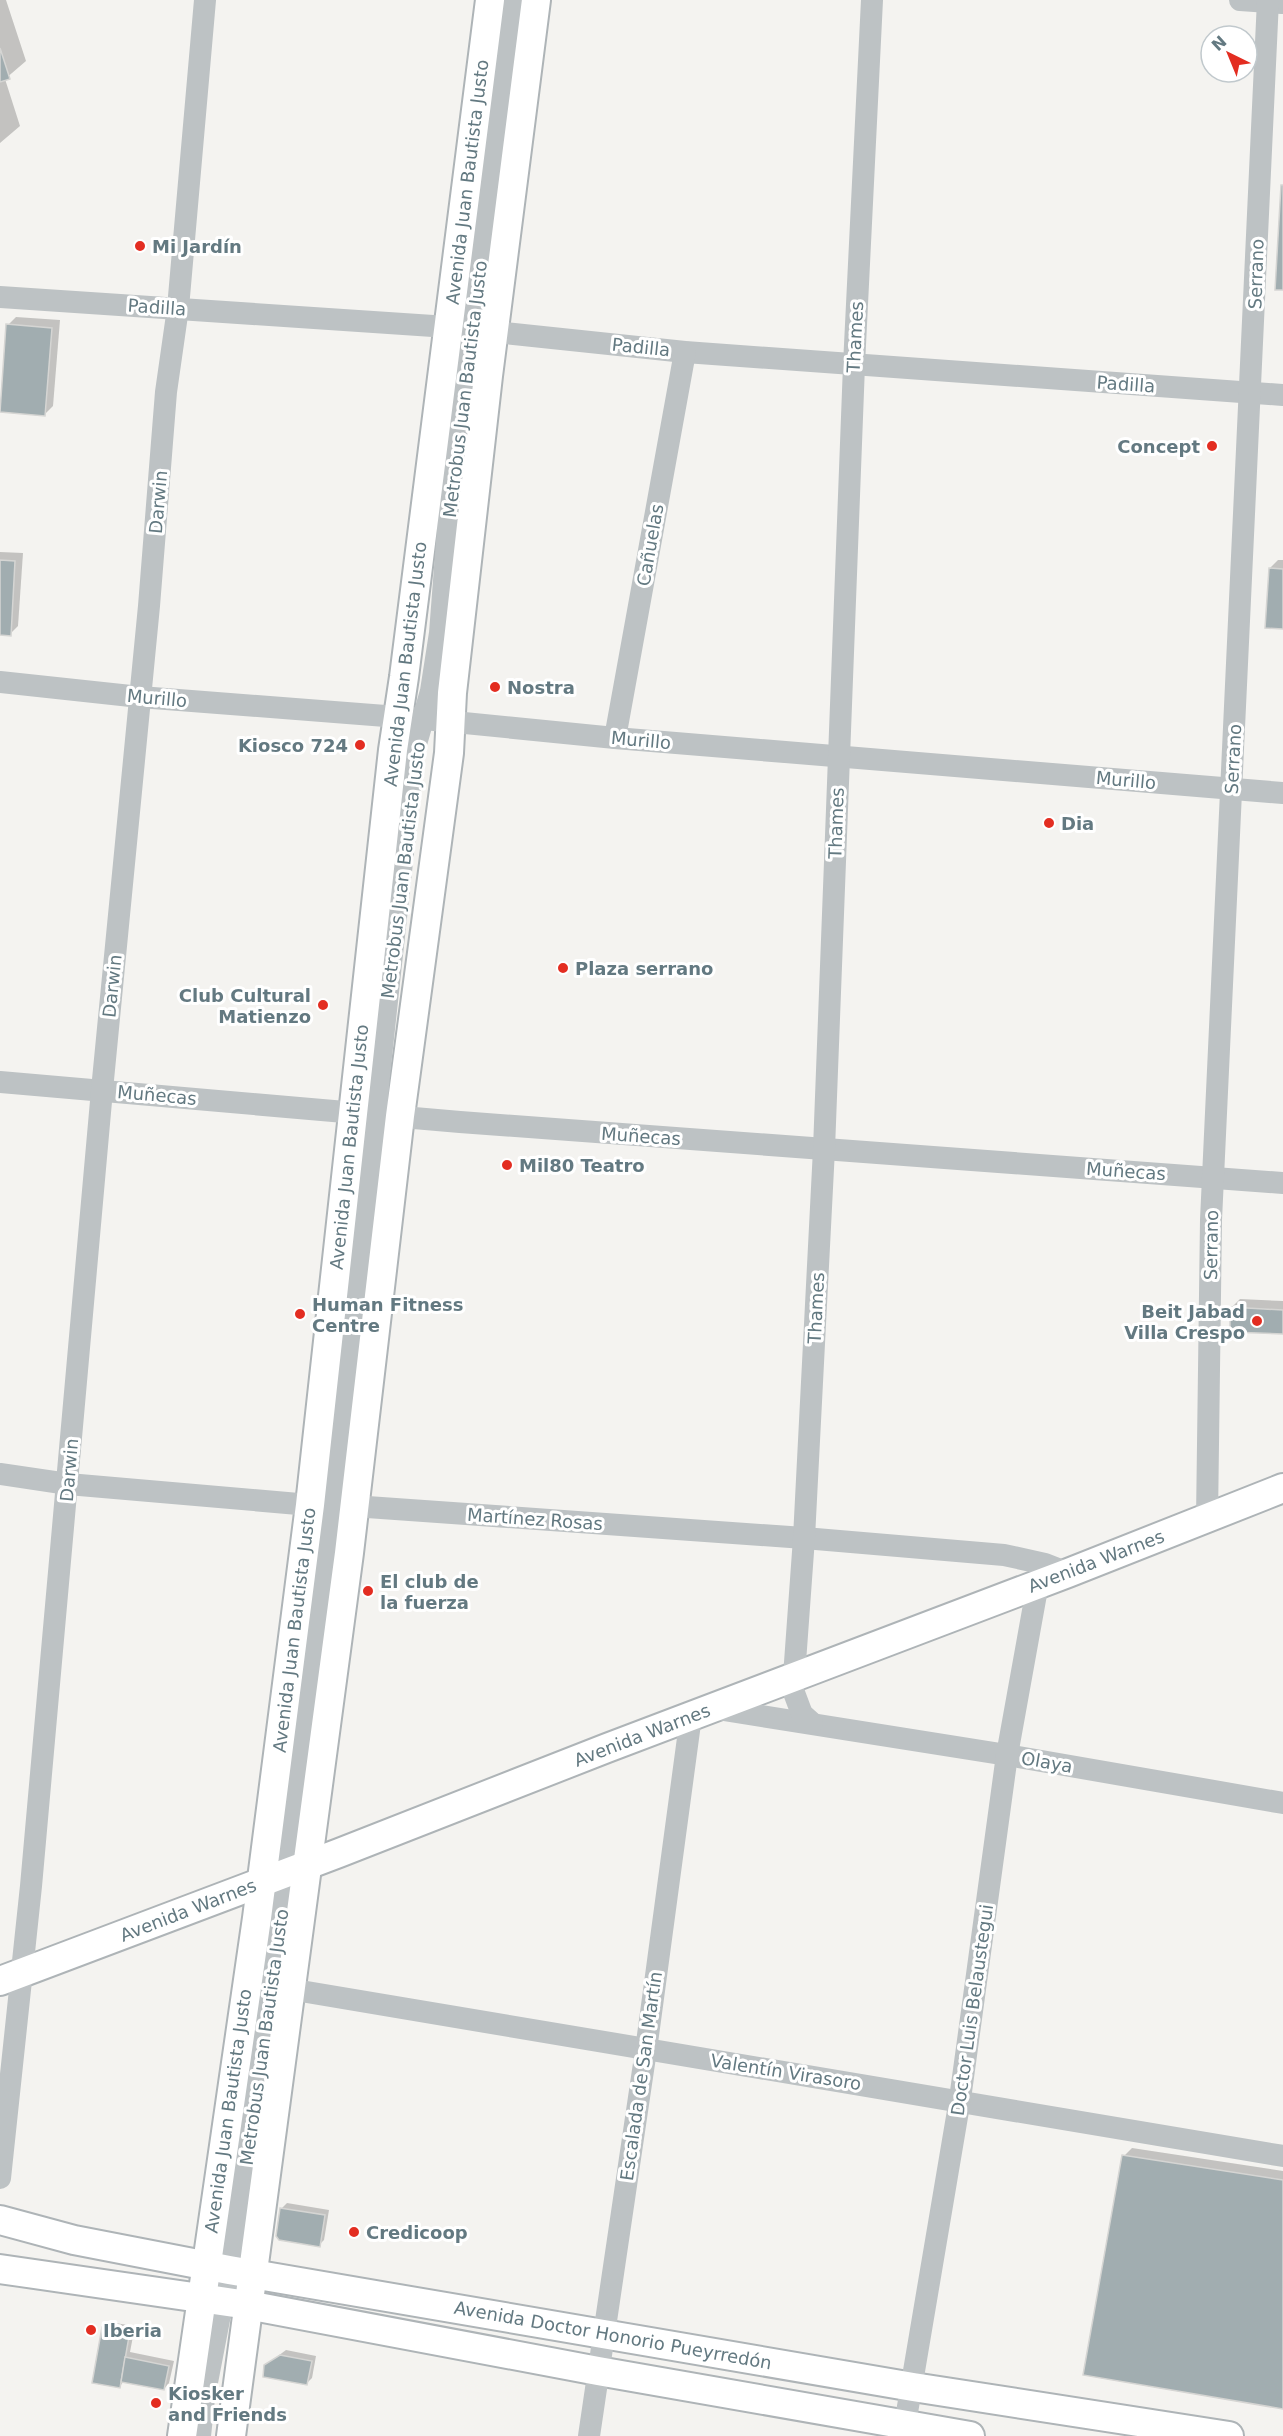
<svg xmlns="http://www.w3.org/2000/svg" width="1283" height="2436" font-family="'DejaVu Sans',sans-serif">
  <rect width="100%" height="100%" fill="#f4f3f0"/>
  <!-- shadow -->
  <g fill="#0003">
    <polygon points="0,0 6,0 26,61 5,79 20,126 0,143"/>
    <polygon points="16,317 60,320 53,406 45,414 8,325"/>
    <polygon points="0,552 23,553 18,626 10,634 0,634"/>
    <polygon points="1278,560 1283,560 1283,628 1270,568"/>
    <polygon points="1240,1299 1283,1301 1283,1333 1232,1307"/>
    <polygon points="1132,2148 1283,2171 1283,2407 1124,2156"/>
    <polygon points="287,2203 329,2210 324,2240 319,2245 282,2208"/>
    <polygon points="108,2322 135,2326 130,2352 174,2361 169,2383 164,2389 124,2381 120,2386 103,2328"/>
    <polygon points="286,2350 316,2356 312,2378 306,2384 266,2365"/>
  </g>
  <!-- building -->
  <g fill="#a1adb0" stroke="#d5d5d3" stroke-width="1.5">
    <polygon points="0,48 10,79 0,82"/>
    <polygon points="1281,185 1283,185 1283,290 1275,290"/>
    <polygon points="6,324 52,328 45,416 0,412"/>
    <polygon points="0,560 15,561 11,636 0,635"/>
    <polygon points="1269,568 1283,569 1283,629 1265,628"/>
    <polygon points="1230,1307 1283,1310 1283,1334 1230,1332"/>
    <polygon points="1122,2155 1283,2180 1283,2409 1083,2375"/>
    <polygon points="280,2208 325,2215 320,2247 279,2240 276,2236"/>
    <polygon points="102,2327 130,2331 120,2388 92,2383"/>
    <polygon points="280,2355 312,2361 307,2385 263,2377 264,2365"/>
    <polygon points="125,2357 169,2366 164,2390 121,2382"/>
  </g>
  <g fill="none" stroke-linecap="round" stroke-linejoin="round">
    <defs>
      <g id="major">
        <polyline points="0,1981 339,1853 607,1748 1068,1573 1283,1488"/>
        <polyline points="0,2220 74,2240 229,2270 913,2387 1229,2436"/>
        <polyline points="0,2269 248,2305 598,2371 970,2436"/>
        <polyline points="182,2436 257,1918 310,1505 393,750 404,677 490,0"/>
        <polyline points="231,2436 349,1553 400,1116 449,753 452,693 488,376 536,0"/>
      </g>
    </defs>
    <!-- major casing -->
    <use href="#major" stroke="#aeb4b7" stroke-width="32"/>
    <!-- minor -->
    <g stroke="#bdc2c4" stroke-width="22">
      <polyline points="1240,0 1282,3"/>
      <polyline points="0,297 448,327 685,352 1283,395"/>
      <polyline points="0,682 140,697 424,719 615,738 1283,793"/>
      <polyline points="615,738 685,352"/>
      <polyline points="0,1082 460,1122 1283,1183"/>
      <polyline points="0,1474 68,1484 310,1505 353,1506 804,1538 1004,1555 1045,1564 1068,1573"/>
      <polyline points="1207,1519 1211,1220 1268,0"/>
      <polyline points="711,1708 1007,1755 1283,1803"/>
      <polyline points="812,1723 802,1714 793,1690 804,1538 824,1149 854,365 872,0"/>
      <path d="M289,1989c331,57 663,109 994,167"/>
      <polyline points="0,2178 31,1886 102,1090 149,606 166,392 178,308 205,0"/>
      <polyline points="200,2436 204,2398 238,2221 256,2079 287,1873 376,1115 379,1075 414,751 431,691 440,633 451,489 513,0"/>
      <polyline points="589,2436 646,2050 691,1716"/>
      <polyline points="903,2436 960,2099 1007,1755 1038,1583"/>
    </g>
    <!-- major -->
    <use href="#major" stroke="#fff" stroke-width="28"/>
  </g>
  <!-- markers -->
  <g fill="#e32d21" stroke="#fff" stroke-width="2">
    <circle cx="140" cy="246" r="6"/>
    <circle cx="1212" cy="446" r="6"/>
    <circle cx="495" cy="687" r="6"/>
    <circle cx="360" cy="745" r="6"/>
    <circle cx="1049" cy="823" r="6"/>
    <circle cx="563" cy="968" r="6"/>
    <circle cx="323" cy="1005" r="6"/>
    <circle cx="507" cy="1165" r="6"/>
    <circle cx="300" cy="1314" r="6"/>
    <circle cx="1257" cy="1321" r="6"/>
    <circle cx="368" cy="1591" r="6"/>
    <circle cx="354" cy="2232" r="6"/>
    <circle cx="91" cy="2330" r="6"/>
    <circle cx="156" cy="2403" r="6"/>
  </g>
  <g text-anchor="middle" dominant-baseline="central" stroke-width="6" stroke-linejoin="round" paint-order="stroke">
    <!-- street labels -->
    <g font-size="18" fill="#637981" stroke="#fff">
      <text transform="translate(467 182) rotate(-83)">Avenida Juan Bautista Justo</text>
      <text transform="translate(1256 274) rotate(-88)">Serrano</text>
      <text transform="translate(157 307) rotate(4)">Padilla</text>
      <text transform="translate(855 337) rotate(-87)">Thames</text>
      <text transform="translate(641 347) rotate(6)">Padilla</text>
      <text transform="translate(1126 384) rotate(4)">Padilla</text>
      <text transform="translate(465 389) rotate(-83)">Metrobus Juan Bautista Justo</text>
      <text transform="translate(158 502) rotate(-85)">Darwin</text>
      <text transform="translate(650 545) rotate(-80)">Cañuelas</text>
      <text transform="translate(405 664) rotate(-83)">Avenida Juan Bautista Justo</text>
      <text transform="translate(157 698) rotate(5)">Murillo</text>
      <text transform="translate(641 740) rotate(5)">Murillo</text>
      <text transform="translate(1233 759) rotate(-87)">Serrano</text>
      <text transform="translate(1126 780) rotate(5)">Murillo</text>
      <text transform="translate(836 823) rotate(-88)">Thames</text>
      <text transform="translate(403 870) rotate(-83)">Metrobus Juan Bautista Justo</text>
      <text transform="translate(112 986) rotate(-84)">Darwin</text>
      <text transform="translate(157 1095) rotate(5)">Muñecas</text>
      <text transform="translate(641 1136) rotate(4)">Muñecas</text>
      <text transform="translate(349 1147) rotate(-84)">Avenida Juan Bautista Justo</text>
      <text transform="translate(1126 1171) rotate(4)">Muñecas</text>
      <text transform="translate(1211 1245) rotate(-89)">Serrano</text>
      <text transform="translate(816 1308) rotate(-87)">Thames</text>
      <text transform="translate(69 1470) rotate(-85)">Darwin</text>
      <text transform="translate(535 1519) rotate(4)">Martínez Rosas</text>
      <text transform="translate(1096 1561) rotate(-21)">Avenida Warnes</text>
      <text transform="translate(294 1630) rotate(-83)">Avenida Juan Bautista Justo</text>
      <text transform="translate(642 1735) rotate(-21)">Avenida Warnes</text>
      <text transform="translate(1047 1762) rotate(10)">Olaya</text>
      <text transform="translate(188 1910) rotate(-21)">Avenida Warnes</text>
      <text transform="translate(972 2010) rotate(-82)">Doctor Luis Belaustegui</text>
      <text transform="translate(264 2037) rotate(-82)">Metrobus Juan Bautista Justo</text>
      <text transform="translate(786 2072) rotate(9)">Valentín Virasoro</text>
      <text transform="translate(641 2076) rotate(-82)">Escalada de San Martín</text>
      <text transform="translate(228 2111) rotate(-82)">Avenida Juan Bautista Justo</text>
      <text transform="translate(613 2335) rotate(10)">Avenida Doctor Honorio Pueyrredón</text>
    </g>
    <!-- poi labels -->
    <g font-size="18" font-weight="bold" fill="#637981" stroke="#fff" text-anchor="start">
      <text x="152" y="246">Mi Jardín</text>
      <text x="1200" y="446" text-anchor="end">Concept</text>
      <text x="507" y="687">Nostra</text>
      <text x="348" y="745" text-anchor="end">Kiosco 724</text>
      <text x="1061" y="823">Dia</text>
      <text x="575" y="968">Plaza serrano</text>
      <text x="311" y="995" text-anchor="end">Club Cultural<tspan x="311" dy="21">Matienzo</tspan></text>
      <text x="519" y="1165">Mil80 Teatro</text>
      <text x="312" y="1304">Human Fitness<tspan x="312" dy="21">Centre</tspan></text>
      <text x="1245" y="1311" text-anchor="end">Beit Jabad<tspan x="1245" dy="21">Villa Crespo</tspan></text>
      <text x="380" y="1581">El club de<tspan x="380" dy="21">la fuerza</tspan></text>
      <text x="366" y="2232">Credicoop</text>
      <text x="103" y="2330">Iberia</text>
      <text x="168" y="2393">Kiosker<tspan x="168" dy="21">and Friends</tspan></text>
    </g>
  </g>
  <!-- north arrow -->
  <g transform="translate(1229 54) rotate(317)"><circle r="28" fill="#ffffff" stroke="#c1c9cd" stroke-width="1.5"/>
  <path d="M0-4.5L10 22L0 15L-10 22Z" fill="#e32d21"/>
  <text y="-9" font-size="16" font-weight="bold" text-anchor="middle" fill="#637981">N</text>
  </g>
</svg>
